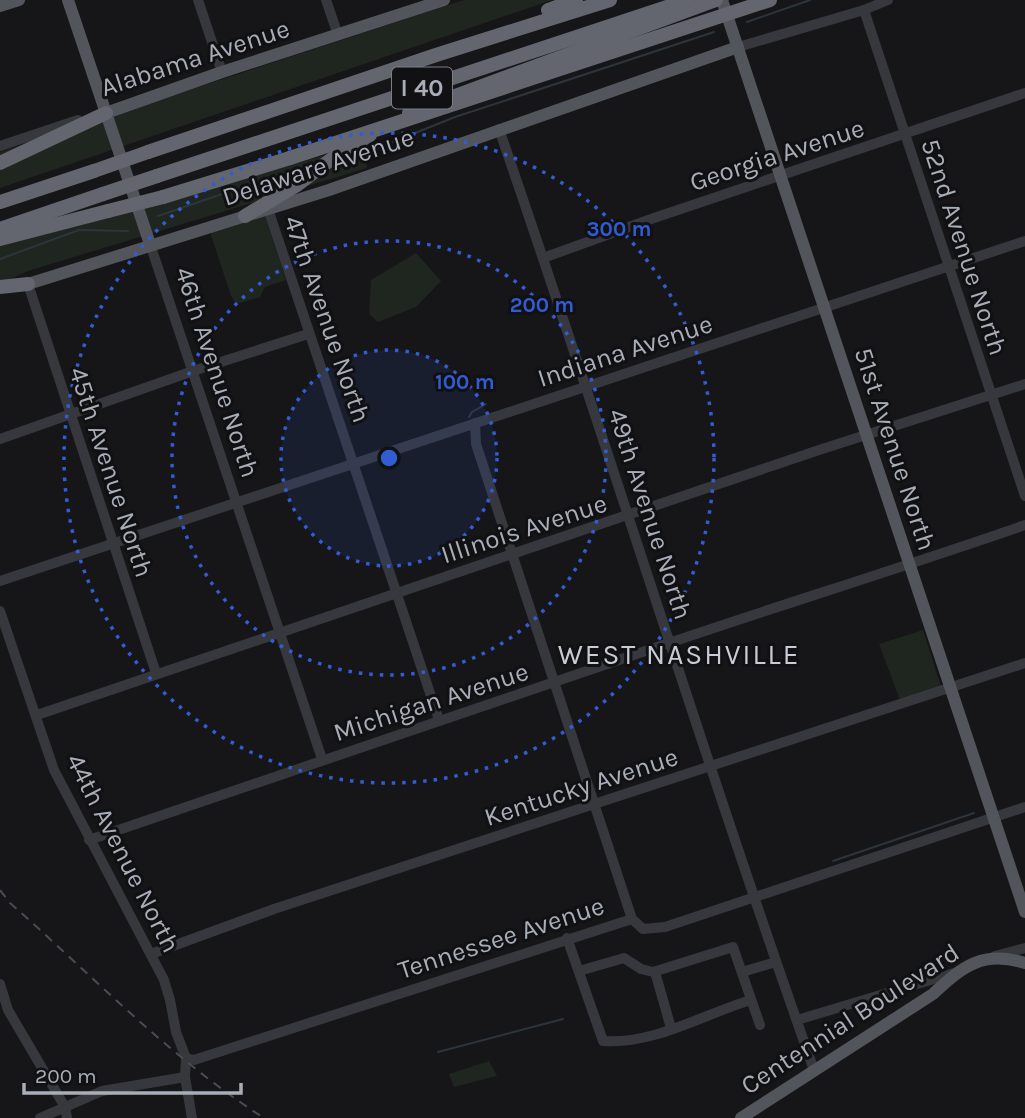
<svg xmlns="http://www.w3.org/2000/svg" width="1025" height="1118" font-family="Karla,sans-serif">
  <rect width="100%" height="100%" fill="#161618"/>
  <!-- green -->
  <g fill="#1e261f">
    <polygon points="464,0 552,0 0,188 0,152"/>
    <polygon points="364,143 367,168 28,271 0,284 0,244 186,197"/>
    <polygon points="265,216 286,280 265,287 260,297 236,304 231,296 211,235 212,232"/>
    <polygon points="416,253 441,281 416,307 378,322 369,314 371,280"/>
    <polygon points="923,630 941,687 900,700 879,644"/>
    <polygon points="489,1061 497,1076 454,1087 449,1074"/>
  </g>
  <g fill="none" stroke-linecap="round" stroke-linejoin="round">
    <!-- stream -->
    <g stroke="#2c353c" stroke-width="2">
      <polyline points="747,22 810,0"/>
      <polyline points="370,151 455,117 714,32"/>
      <polyline points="158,216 301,167"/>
      <polyline points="0,259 79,230 128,231"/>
      <polyline points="469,417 472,412 486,404"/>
      <polyline points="833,861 974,813"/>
      <polyline points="438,1052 563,1019"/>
    </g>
    <!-- minor -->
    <g stroke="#37383d" stroke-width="10">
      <polyline points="198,0 222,72"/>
      <polyline points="326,0 338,35"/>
      <polyline points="864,10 1025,496"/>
      <polyline points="738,47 864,10 888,0"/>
      <path d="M499,129c108,313 205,630 315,941"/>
      <polyline points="0,146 78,120"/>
      <polyline points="268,209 439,720"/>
      <polyline points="150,244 322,759"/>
      <polyline points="543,258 654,218 1025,93"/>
      <polyline points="23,285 28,284 156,673"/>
      <polyline points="475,423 476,444 632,919"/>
      <polyline points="0,439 193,371 308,334"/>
      <polyline points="0,581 1025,241"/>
      <polyline points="0,611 54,770 164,980 170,1000 176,1032 186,1058 185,1077 192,1118"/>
      <polyline points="37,715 819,450 1025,384"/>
      <path d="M89,840c193,-67 387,-131 580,-197 118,-40 238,-77 356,-118"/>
      <polyline points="632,919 643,929 665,927 1025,807"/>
      <path d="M567,938l36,103c50,4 101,-27 148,-41"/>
      <polyline points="151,954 274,909 1025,663"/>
      <polyline points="995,956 1025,948"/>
      <polyline points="579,971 624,958 641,969 653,972 733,947 760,1025"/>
      <polyline points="655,972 671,1028"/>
      <polyline points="742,972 776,962"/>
      <polyline points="0,984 8,1010 65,1107 67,1118"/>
      <polyline points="797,1020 954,973"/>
      <polyline points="186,1058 194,1060 632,919"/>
      <polyline points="40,1118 102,1091 185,1077"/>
    </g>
    <!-- major -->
    <g stroke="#53555c" stroke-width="12">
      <polyline points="68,0 150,244"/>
      <polyline points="722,0 1025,912"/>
      <polyline points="0,6 19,0"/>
      <polyline points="106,113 222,72 444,0"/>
      <polyline points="28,284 329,190 738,47"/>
      <path d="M741,1118l192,-124c30,-28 50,-44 92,-31"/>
    </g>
    <!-- highway -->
    <g stroke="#63666e" stroke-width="14">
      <polyline points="548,10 576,0"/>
      <polyline points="409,113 716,0"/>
      <polyline points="148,152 436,55 610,0"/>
      <polyline points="0,163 106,113"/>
      <polyline points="157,176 688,0"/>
      <polyline points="163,197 290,158"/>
      <polyline points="0,202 94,171"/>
      <polyline points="245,216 297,185 341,152 370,135"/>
      <polyline points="0,229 103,194"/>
      <polyline points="0,239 108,211"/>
      <polyline points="0,287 28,284"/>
    </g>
    <!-- rail -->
    <path stroke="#4a4c52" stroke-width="2" stroke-dasharray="9 7" stroke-linecap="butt" d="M0,890l10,13c83,73 160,155 254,215"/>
    <!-- highway-bridge -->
    <g stroke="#63666e" stroke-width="14">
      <polyline points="290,158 770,0"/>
      <polyline points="94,171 148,152"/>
      <polyline points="103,194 157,176"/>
      <polyline points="108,211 163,197"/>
    </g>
  </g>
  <!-- distance rings -->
  <circle cx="389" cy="458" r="108" fill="#325cd3" fill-opacity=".12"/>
  <g fill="none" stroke="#325cd3" stroke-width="3.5" stroke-dasharray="3.5 7">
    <circle cx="389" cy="458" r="108"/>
    <circle cx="389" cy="458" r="217"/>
    <circle cx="389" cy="458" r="325"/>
  </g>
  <g text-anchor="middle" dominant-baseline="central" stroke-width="6" stroke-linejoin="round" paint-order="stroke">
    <!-- shield labels -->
    <rect fill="#111113" stroke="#7b7e86" stroke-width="2" x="392" y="67.5" width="60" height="41" rx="5"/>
    <g font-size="24" font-weight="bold" fill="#a8adb8">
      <text x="422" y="88">I 40</text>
    </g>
    <!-- street labels -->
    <g font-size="26" fill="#a8adb8" stroke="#111113">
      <text transform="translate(195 58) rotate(-18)">Alabama Avenue</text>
      <text transform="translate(777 155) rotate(-18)">Georgia Avenue</text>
      <text transform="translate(318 167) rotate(-18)">Delaware Avenue</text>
      <text transform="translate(964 247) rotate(72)">52nd Avenue North</text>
      <text transform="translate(327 319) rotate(71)">47th Avenue North</text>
      <text transform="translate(625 351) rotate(-18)">Indiana Avenue</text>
      <text transform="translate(217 372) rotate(72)">46th Avenue North</text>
      <text transform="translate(895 449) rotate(72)">51st Avenue North</text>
      <text transform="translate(111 472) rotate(72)">45th Avenue North</text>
      <text transform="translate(650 514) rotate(72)">49th Avenue North</text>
      <text transform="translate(524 529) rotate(-18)">Illinois Avenue</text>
      <text transform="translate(431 702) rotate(-18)">Michigan Avenue</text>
      <text transform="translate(581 787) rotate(-18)">Kentucky Avenue</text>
      <text transform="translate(123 853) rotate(63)">44th Avenue North</text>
      <text transform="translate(501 938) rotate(-18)">Tennessee Avenue</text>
      <text transform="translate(850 1019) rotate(-33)">Centennial Boulevard</text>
    </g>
    <!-- neighbourhood labels -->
    <g font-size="28" letter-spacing="2" fill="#c9ccd4" stroke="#111113">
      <text x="679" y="654">WEST NASHVILLE</text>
    </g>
  </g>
  <circle cx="389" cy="458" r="10" fill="#325cd3" stroke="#111113" stroke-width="3.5"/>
  <g font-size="21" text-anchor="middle" font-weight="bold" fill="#325cd3" stroke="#111113" stroke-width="6" stroke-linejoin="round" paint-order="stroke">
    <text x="619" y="236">300 m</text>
    <text x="542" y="312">200 m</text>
    <text x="465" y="389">100 m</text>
  </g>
  <!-- scale -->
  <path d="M24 1083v10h217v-10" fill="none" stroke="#a8adb8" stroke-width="3.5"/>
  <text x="35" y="1083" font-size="21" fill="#a8adb8" stroke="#111113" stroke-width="5" paint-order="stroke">200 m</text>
</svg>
